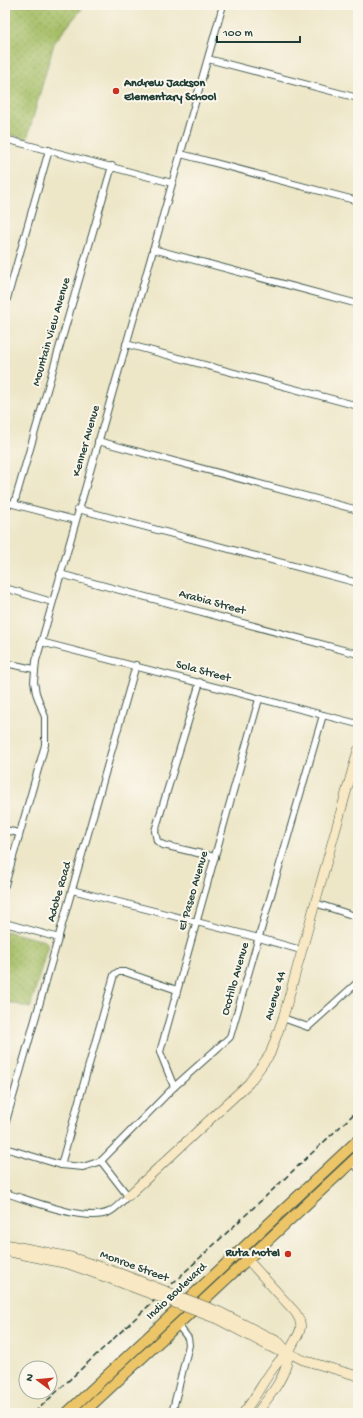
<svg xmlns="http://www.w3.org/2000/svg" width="363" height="1418" font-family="'Gochi Hand',sans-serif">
  <defs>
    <pattern id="park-dots" width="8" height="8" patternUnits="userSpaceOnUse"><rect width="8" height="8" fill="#a4be65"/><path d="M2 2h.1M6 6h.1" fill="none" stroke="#859c54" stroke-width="1.8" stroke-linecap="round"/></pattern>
  </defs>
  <rect width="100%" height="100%" fill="#fbf7ec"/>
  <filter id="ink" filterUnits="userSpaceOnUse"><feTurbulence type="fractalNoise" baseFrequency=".025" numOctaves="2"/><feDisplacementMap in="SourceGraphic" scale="8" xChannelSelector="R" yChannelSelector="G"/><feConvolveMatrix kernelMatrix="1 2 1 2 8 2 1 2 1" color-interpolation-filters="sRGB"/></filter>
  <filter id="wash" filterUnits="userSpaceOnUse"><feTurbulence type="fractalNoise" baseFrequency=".012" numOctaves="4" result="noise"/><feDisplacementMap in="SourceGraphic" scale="16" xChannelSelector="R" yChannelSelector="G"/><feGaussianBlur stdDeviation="0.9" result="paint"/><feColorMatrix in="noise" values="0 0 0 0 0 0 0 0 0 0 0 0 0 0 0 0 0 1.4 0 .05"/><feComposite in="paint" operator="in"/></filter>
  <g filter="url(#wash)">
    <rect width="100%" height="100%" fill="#ede6c7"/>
    <!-- park -->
    <g fill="url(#park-dots)" stroke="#627e4c">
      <polygon points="5,5 75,5 83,7 54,43 27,139 5,133"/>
      <polygon points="5,931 45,941 48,944 30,1008 5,1001"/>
    </g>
  </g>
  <g filter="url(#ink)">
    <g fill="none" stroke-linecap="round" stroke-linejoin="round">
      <defs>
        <g id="street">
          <polyline points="208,59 358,98"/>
          <polyline points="5,139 172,183"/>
          <polyline points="181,154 358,201"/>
          <polyline points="153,249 358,304"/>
          <polyline points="5,306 49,150"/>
          <polyline points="126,344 358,406"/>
          <polyline points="98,441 358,510"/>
          <polyline points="5,502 75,520"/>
          <polyline points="14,504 112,166"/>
          <polyline points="78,509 358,583"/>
          <polyline points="60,574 358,654"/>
          <polyline points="5,588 52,602"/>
          <polyline points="41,642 358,724"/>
          <polyline points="5,663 34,669"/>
          <polyline points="200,682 155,831 157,841 163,845 215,857"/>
          <polyline points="5,830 19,833"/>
          <polyline points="5,885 45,745 45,717 36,693 34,682 36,661 223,5"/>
          <polyline points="72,890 259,938 301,950"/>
          <polyline points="315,903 358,917"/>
          <polyline points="5,923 59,938"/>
          <polyline points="283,1018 308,1027 358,982"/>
          <polyline points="174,1087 160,1052 259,699"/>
          <polyline points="5,1125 136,665"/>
          <polyline points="5,1148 61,1165 83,1167 101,1161 174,1087 230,1037 323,715"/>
          <polyline points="351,1163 358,1168"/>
          <polyline points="61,1165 114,975 118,972 125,972 177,990"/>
          <path d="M5,1193c26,7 80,30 104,19 7,-3 13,-11 19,-16l-27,-35"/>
          <polyline points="172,1413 189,1345 188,1338 178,1325"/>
        </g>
        <g id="secondary">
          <polyline points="128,1196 249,1083 270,1054 283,1018 358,750"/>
          <polyline points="5,1244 71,1257 119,1273"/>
          <polyline points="5,1251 68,1264 116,1281"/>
          <path d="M247,1259l48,53c14,19 -2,25 -6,42 -2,4 -1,8 -3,12 -5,17 -19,33 -29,47"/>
          <polyline points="220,1312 279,1342 289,1353"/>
          <polyline points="217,1319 276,1350 289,1353 303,1360 358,1376"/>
          <path d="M243,1413c15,-17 29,-51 46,-60"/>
        </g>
        <g id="primary">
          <polyline points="67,1413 358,1140"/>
          <polyline points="83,1413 358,1156"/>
        </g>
      </defs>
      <!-- street casing -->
      <use href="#street" stroke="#3e564a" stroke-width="8"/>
      <!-- secondary casing -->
      <use href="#secondary" stroke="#3e564a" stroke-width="10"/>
      <!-- primary casing -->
      <use href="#primary" stroke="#3e564a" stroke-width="12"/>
      <!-- street -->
      <use href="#street" stroke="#fff" stroke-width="6"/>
      <!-- secondary -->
      <use href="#secondary" stroke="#f8e8c3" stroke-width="9"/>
      <!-- primary -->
      <use href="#primary" stroke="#edc569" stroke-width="10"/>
      <!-- rail -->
      <polyline stroke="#1f3d34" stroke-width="1.5" stroke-dasharray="6 3" stroke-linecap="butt" points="34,1413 358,1110"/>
      <defs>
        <g id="secondary-bridge">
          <polyline points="119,1273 220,1312"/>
          <polyline points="116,1281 217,1319"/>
        </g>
      </defs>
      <!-- secondary-bridge casing -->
      <use href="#secondary-bridge" stroke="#3e564a" stroke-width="10" stroke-linecap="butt"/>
      <!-- secondary-bridge -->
      <use href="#secondary-bridge" stroke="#f8e8c3" stroke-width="9"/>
    </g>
  </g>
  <!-- markers -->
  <g fill="#c8321e" stroke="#fbf7ec" stroke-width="1.5">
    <circle cx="116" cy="91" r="4"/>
    <circle cx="288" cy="1254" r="4"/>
  </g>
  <g text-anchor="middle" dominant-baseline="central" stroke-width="4" stroke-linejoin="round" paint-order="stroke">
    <!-- poi labels -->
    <g font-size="12" font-weight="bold" fill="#1f3d34" stroke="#fbf7ec" text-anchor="start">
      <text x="124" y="84">Andrew Jackson<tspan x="124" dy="14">Elementary School</tspan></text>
      <text x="280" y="1254" text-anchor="end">Ruta Motel</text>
    </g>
    <!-- street labels -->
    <g font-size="12" fill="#1f3d34" stroke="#fbf7ec">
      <text transform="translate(52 332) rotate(-74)">Mountain View Avenue</text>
      <text transform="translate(87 441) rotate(-74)">Kenner Avenue</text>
      <text transform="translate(212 603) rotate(15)">Arabia Street</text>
      <text transform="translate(203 672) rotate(15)">Sola Street</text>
      <text transform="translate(194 891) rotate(-74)">El Paseo Avenue</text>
      <text transform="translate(60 892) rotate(-74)">Adobe Road</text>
      <text transform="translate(236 979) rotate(-74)">Ocotillo Avenue</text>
      <text transform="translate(276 996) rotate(-74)">Avenue 44</text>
      <text transform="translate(134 1267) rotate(20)">Monroe Street</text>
      <text transform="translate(177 1292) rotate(-43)">Indio Boulevard</text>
    </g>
  </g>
  <!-- margin -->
  <rect width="363" height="1418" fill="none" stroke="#fbf7ec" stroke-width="20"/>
  <!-- north arrow -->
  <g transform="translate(38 1380) rotate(286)"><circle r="19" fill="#fbf7ec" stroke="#a3ada2"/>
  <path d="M0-3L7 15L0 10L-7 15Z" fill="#c8321e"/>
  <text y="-6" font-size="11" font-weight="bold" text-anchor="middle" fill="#1f3d34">N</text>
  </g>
  <!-- scale -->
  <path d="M217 36v6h83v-6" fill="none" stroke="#1f3d34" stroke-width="2"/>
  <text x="223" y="36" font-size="12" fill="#1f3d34" stroke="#fbf7ec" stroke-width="3" paint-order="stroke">100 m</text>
</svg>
